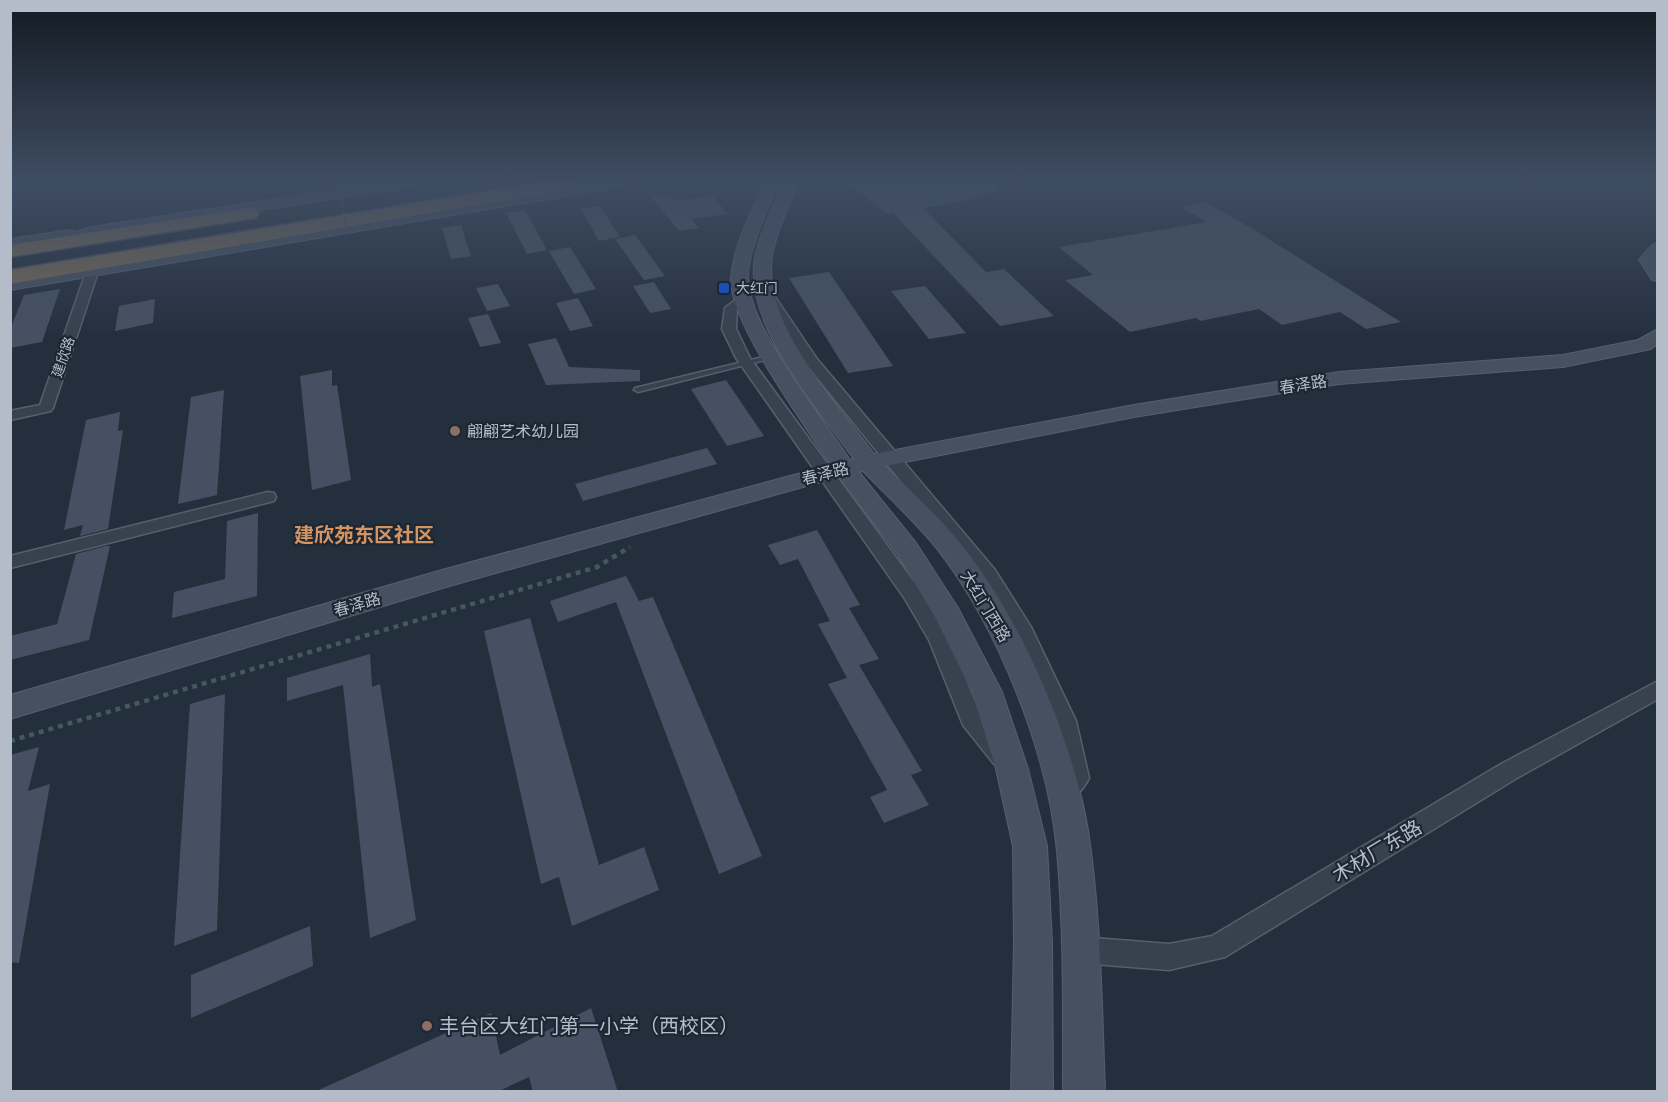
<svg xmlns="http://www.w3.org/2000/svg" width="1668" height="1102" font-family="'PT Sans Narrow','Noto Sans SC',sans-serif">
  <rect width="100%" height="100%" fill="#242f3e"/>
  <!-- building -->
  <g fill="#455162">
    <polygon points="847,183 997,183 998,192 974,196 977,198 923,208 986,272 1004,269 1054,316 1000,326 893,213 888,214"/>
    <polygon points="669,194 676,201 714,196 727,214 691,219 699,228 679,231 651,197"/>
    <polygon points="1206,202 1253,229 1401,322 1366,329 1340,312 1282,325 1259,309 1200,321 1196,318 1130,332 1065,280 1093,275 1059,247 1207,222 1181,207"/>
    <polygon points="600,206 620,237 599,241 581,209"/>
    <polygon points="525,210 547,250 527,254 506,213"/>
    <polygon points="461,225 471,256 451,259 442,228"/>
    <polygon points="635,235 665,276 644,280 615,239"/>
    <polygon points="570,247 596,289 574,294 549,251"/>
    <polygon points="829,272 893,366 848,373 789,278"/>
    <polygon points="654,282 671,309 650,313 633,286"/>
    <polygon points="498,284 510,306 487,311 476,288"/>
    <polygon points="925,286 966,333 929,339 891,291"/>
    <polygon points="60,289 42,342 10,348 10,330 24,295"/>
    <polygon points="578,298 593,326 570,331 556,303"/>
    <polygon points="155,299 153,323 115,331 119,306"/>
    <polygon points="488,314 501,343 480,347 468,318"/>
    <polygon points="556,338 569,367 640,370 640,381 546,385 528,344"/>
    <polygon points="332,370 332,386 337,385 351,480 312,490 300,376"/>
    <polygon points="726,380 764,436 727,446 691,389"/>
    <polygon points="224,390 217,495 178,504 191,397"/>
    <polygon points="120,412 118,431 123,430 108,529 80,536 83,525 64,530 86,420"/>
    <polygon points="707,448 717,464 583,501 575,484"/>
    <polygon points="258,513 257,596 172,618 174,592 225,579 227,521"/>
    <polygon points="817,530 860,605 849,608 879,659 859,665 922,771 911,775 929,805 884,823 870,797 887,790 828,684 847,678 818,624 830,621 798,559 780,565 768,545"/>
    <polygon points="106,546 110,546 89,640 10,660 10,636 57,624 76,554"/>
    <polygon points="626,576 639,601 653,597 762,856 719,874 616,602 558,622 550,601"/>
    <polygon points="530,618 599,865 644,847 659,890 572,926 559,877 541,884 484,631"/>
    <polygon points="370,654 372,687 380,684 416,920 370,938 343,685 287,701 287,678"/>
    <polygon points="225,694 217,930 174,946 190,704"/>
    <polygon points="39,747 28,791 50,784 19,963 10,962 10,755"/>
    <polygon points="310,926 313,966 191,1018 191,975"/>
    <polygon points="591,1008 618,1092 533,1092 529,1077 497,1092 314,1092 491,1013 500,1055"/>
  </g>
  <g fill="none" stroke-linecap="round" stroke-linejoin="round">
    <defs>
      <polygon id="lane" points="771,355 774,357 773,358 638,392 634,390 635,388"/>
      <g id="street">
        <polygon points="92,268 98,272 53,408 51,411 10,420 10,411 40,405 86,272"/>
        <path d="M769,293l4,1 44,65 178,211 36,57 45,94 13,57c-6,13 -20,27 -35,21l-4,-7 4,-7 12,-10 -12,-54 -42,-92 -31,-49 -174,-215 -44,-68z"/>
        <polygon points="743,294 749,298 737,309 736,329 750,358 919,589 949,639 980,714 1010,750 1013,757 1010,764 1002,766 994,764 963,725 929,640 905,599 736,358 722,329 725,308"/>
        <polygon points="268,492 274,493 276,497 274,501 10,568 10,556"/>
        <polygon points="1658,681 1658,699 1517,778 1225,957 1169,970 1081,963 1072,959 1068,950 1072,941 1081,937 1169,944 1212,936 1501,764"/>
      </g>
      <g id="secondary">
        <polygon points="380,183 415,183 408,187 93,236 54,248 46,243 10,249 10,239 70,230 75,232 91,227"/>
        <polygon points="594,183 627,183 620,187 10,290 10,280"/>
        <path d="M764,183h14c-10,27 -31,68 -30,97 1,46 75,139 102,180l4,-1c-38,-53 -115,-139 -98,-207 6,-24 18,-47 28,-69h14c-9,22 -20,45 -25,68 -15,69 63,151 101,203l260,-49 205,-33 224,-17 75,-15 20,-11v15l-7,5 -88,18 -224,17 -205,33 -249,49c23,23 49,46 70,71 66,77 124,213 136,314 10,79 11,160 14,241h-42c0,-81 1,-161 -6,-241 -9,-99 -59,-223 -119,-301 -22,-28 -50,-53 -75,-79l-4,1 57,71 42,65 44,84 26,77 19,77 5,97 1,149h-42l3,-149 -1,-97 -17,-77 -24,-77 -37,-75 -37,-62 -59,-78 -393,110 -436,132v-24l432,-125 389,-105c-25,-38 -104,-146 -100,-188 3,-32 20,-64 33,-94z"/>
        <polygon points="1658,243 1658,281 1652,280 1639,260 1652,245"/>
      </g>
      <g id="highway">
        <polygon points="537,183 580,183 578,187 571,189 10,284 10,270"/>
        <polygon points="249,208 256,210 259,214 256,218 10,257 10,245"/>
      </g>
    </defs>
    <!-- lane casing -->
    <use href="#lane" stroke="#565f6c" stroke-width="3"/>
    <!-- street casing -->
    <use href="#street" stroke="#565f6c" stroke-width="3"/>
    <!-- secondary casing -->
    <use href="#secondary" stroke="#565f6c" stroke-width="2"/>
    <!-- highway casing -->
    <use href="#highway" stroke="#434c59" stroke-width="3"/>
    <!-- path -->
    <polyline stroke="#44595c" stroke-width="4.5" stroke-dasharray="5 5" stroke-linecap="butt" points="10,741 597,567 630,547"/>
    <!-- lane -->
    <use href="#lane" fill="#38414e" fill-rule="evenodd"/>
    <!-- street -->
    <use href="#street" fill="#38414e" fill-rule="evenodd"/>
    <!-- secondary -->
    <use href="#secondary" fill="#465061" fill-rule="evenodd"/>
    <!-- highway -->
    <use href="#highway" fill="#746855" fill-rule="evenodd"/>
    <!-- path-bridge -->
    <polyline stroke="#44595c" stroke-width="2" stroke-dasharray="3 3" stroke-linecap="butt" points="339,187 347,234"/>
  </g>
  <!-- sky -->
  <linearGradient id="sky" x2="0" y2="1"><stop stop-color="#141a22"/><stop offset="0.54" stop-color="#3f4d63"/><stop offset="1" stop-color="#3f4d63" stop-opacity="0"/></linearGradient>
  <rect width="1668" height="337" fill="url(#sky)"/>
  <!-- markers -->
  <rect fill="#1a4fb4" stroke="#1d2633" stroke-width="2" x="718" y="282" width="12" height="12" rx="3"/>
  <g fill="#8d6e63" stroke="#1d2633" stroke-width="2">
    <circle cx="455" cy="431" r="6"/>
    <circle cx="427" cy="1026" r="6"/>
  </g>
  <g text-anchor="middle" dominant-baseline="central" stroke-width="4.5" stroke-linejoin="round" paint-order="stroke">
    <!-- far-poi labels -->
    <g font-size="14" fill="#b4bcc9" stroke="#1d2633" text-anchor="start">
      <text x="736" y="288">大红门</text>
    </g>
    <!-- far-street labels -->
    <g font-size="14" fill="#b4bcc9" stroke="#1d2633">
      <text transform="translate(63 357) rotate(-71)">建欣路</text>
    </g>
    <!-- street labels -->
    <g font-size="16" fill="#b4bcc9" stroke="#1d2633">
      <text transform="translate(1303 384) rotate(-9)">春泽路</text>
      <text transform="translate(825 473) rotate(-14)">春泽路</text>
      <text transform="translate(357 604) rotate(-16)">春泽路</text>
      <text transform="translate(986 606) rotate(59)">大红门西路</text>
    </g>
    <!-- poi labels -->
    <g font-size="16" fill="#b4bcc9" stroke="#1d2633" text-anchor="start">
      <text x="467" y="431">翩翩艺术幼儿园</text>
    </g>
    <!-- quarter labels -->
    <g font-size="20" font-weight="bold" fill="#d59563" stroke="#1d2633">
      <text x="364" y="535">建欣苑东区社区</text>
    </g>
    <!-- near-street labels -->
    <g font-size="20" fill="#b4bcc9" stroke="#1d2633">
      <text transform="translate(1377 851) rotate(-31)">木材厂东路</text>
    </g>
    <!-- near-poi labels -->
    <g font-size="20" fill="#b4bcc9" stroke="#1d2633" text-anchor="start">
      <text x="439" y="1026">丰台区大红门第一小学（西校区）</text>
    </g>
  </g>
  <!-- border -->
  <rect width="1668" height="1102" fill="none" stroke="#b4bcc9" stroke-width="24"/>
</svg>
